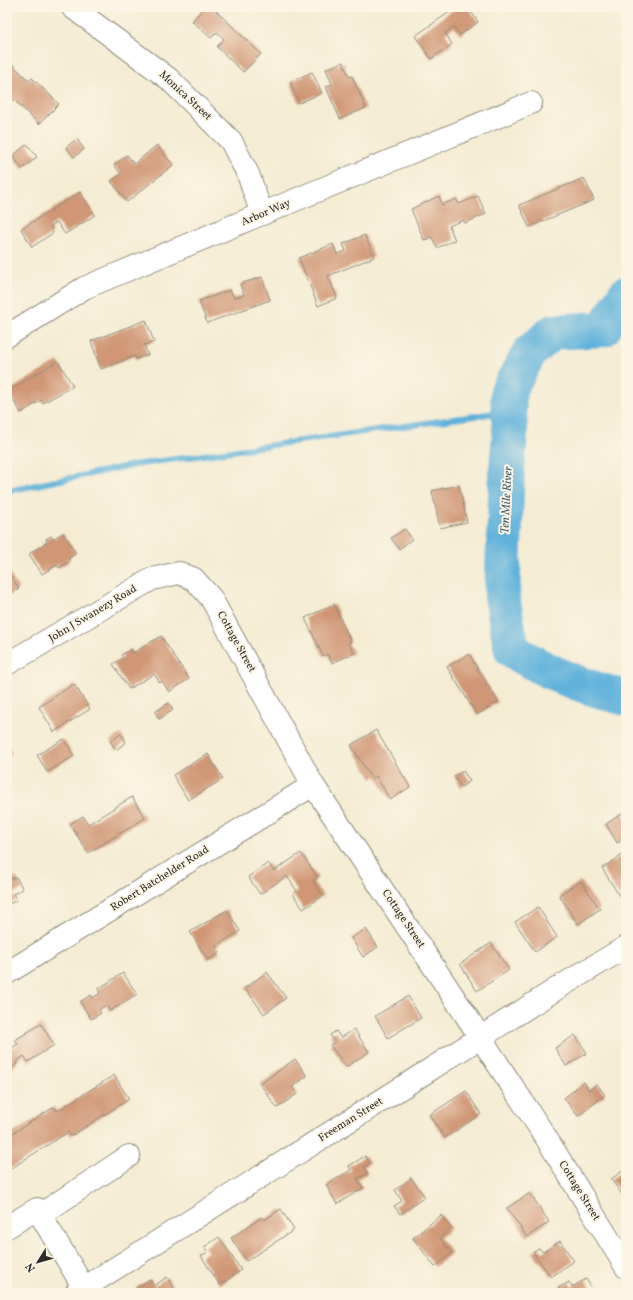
<svg xmlns="http://www.w3.org/2000/svg" width="633" height="1300" font-family="Vollkorn,serif">
  <rect width="100%" height="100%" fill="#fcf5e5"/>
  <filter id="ink" filterUnits="userSpaceOnUse"><feTurbulence type="fractalNoise" baseFrequency=".025" numOctaves="2"/><feDisplacementMap in="SourceGraphic" scale="8" xChannelSelector="R" yChannelSelector="G"/><feConvolveMatrix kernelMatrix="1 2 1 2 8 2 1 2 1" color-interpolation-filters="sRGB"/></filter>
  <filter id="wash" filterUnits="userSpaceOnUse"><feTurbulence type="fractalNoise" baseFrequency=".012" numOctaves="4" result="noise"/><feDisplacementMap in="SourceGraphic" scale="16" xChannelSelector="R" yChannelSelector="G"/><feGaussianBlur stdDeviation="0.9" result="paint"/><feColorMatrix in="noise" values="0 0 0 0 0 0 0 0 0 0 0 0 0 0 0 0 0 1.4 0 .05"/><feComposite in="paint" operator="in"/></filter>
  <g filter="url(#wash)">
    <rect width="100%" height="100%" fill="#f4ecd3"/>
    <g fill="none" stroke-linecap="round" stroke-linejoin="round">
      <!-- stream -->
      <polyline stroke="#60b2db" stroke-width="6" points="7,491 134,465 509,411"/>
      <!-- river -->
      <path stroke="#60b2db" stroke-width="36" d="M626,294l-23,35 -50,3 -23,20 -22,39 2,41 -3,37 -5,128 10,53c37,24 72,37 114,48"/>
    </g>
    <g id="blocks">
      <!-- building -->
      <g fill="#d09674">
        <polygon points="205,7 212,7 261,54 243,72 217,47 224,39 217,32 211,38 192,21"/>
        <polygon points="457,7 468,7 478,22 460,35 454,27 445,33 452,44 431,59 415,36"/>
        <polygon points="7,59 29,81 32,78 59,104 39,124 11,97 7,102"/>
        <polygon points="343,62 349,77 352,76 366,108 340,119 326,87 332,84 326,69"/>
        <polygon points="312,72 322,93 299,103 290,82"/>
        <polygon points="77,139 84,149 74,157 66,147"/>
        <polygon points="27,144 37,157 22,169 13,156"/>
        <polygon points="157,145 173,165 127,202 111,181 121,174 114,165 127,155 134,164"/>
        <polygon points="584,178 594,200 529,227 519,205"/>
        <polygon points="80,192 95,215 65,234 57,222 50,227 53,233 32,247 21,229"/>
        <polygon points="439,196 442,205 456,199 459,204 478,196 486,214 465,223 463,220 449,226 455,240 437,248 432,237 424,240 411,209"/>
        <polygon points="365,235 374,257 328,276 337,298 318,306 299,258 333,244 337,254 346,251 343,244"/>
        <polygon points="262,277 270,300 207,323 199,301 230,290 234,298 244,295 240,284"/>
        <polygon points="146,320 154,342 144,345 148,355 136,359 135,356 101,369 91,341"/>
        <polygon points="58,361 73,386 43,403 41,400 21,413 8,391"/>
        <polygon points="459,485 467,522 440,528 432,491"/>
        <polygon points="405,529 412,539 399,549 391,538"/>
        <polygon points="63,533 76,553 68,559 70,561 59,568 57,565 42,574 29,554 47,542 46,539 51,536 53,539"/>
        <polygon points="7,569 19,589 7,596"/>
        <polygon points="334,604 351,642 348,643 354,653 332,663 327,654 323,656 305,618"/>
        <polygon points="161,636 189,679 169,692 162,681 160,683 154,674 129,689 113,664 123,658 121,655 131,649 133,653"/>
        <polygon points="469,654 498,702 477,715 447,667"/>
        <polygon points="74,684 90,709 54,732 39,707"/>
        <polygon points="169,703 173,710 159,719 155,712"/>
        <polygon points="376,730 410,787 390,800 376,776 372,779 351,745"/>
        <polygon points="121,734 126,742 116,750 110,741"/>
        <polygon points="64,739 74,756 47,772 37,755"/>
        <polygon points="7,744 12,754 7,757"/>
        <polygon points="208,754 223,779 188,800 173,775"/>
        <polygon points="463,771 470,781 461,787 454,776"/>
        <polygon points="132,797 145,818 88,853 70,824 83,816 88,824"/>
        <polygon points="623,813 626,819 626,838 617,843 606,824"/>
        <polygon points="301,853 318,878 313,881 323,896 303,909 293,894 297,891 287,876 260,894 248,877 268,863 274,871"/>
        <polygon points="626,853 626,893 620,897 602,868"/>
        <polygon points="16,877 23,889 13,894 17,900 7,905 7,881"/>
        <polygon points="581,881 600,909 578,924 559,895"/>
        <polygon points="538,907 557,937 535,952 515,922"/>
        <polygon points="227,910 240,931 216,946 220,953 208,960 190,932"/>
        <polygon points="366,929 378,947 363,957 351,938"/>
        <polygon points="491,943 509,970 477,991 460,964"/>
        <polygon points="267,972 286,998 264,1014 245,988"/>
        <polygon points="123,973 137,994 110,1011 106,1005 99,1010 101,1013 91,1019 80,1002 91,995 93,998 100,993 98,989"/>
        <polygon points="408,996 421,1018 388,1038 375,1016"/>
        <polygon points="41,1024 54,1045 28,1062 24,1056 16,1062 17,1064 7,1071 7,1047 9,1050 18,1044 15,1040"/>
        <polygon points="354,1029 369,1052 346,1067 330,1045 335,1042 330,1035 336,1031 341,1038"/>
        <polygon points="575,1035 587,1053 566,1066 555,1048"/>
        <polygon points="295,1059 307,1076 292,1087 297,1094 277,1108 260,1084"/>
        <polygon points="114,1075 129,1099 71,1136 68,1132 7,1171 7,1137 54,1107 57,1111"/>
        <polygon points="584,1082 589,1090 597,1084 605,1095 578,1116 564,1098"/>
        <polygon points="466,1091 481,1114 445,1138 429,1115"/>
        <polygon points="365,1156 370,1163 364,1167 368,1173 357,1179 363,1188 337,1204 326,1185 351,1170 349,1166"/>
        <polygon points="626,1169 626,1200 611,1179"/>
        <polygon points="411,1178 425,1197 400,1214 394,1206 402,1201 395,1190"/>
        <polygon points="530,1193 549,1222 527,1237 507,1208"/>
        <polygon points="281,1209 294,1230 246,1261 231,1238 262,1217 264,1220"/>
        <polygon points="441,1215 451,1228 440,1238 452,1253 435,1267 413,1238"/>
        <polygon points="219,1237 241,1270 220,1285 201,1256 208,1252 204,1247"/>
        <polygon points="560,1241 574,1261 551,1277 533,1252 539,1248 543,1252"/>
        <polygon points="167,1277 177,1293 139,1293 136,1288 150,1279 154,1286"/>
        <polygon points="586,1279 595,1293 561,1293 558,1288 569,1282 572,1287"/>
      </g>
    </g>
  </g>
  <g filter="url(#ink)">
    <use href="#blocks" fill-opacity="0" stroke="#908c7f" stroke-width="1"/>
    <g fill="none" stroke-linecap="round" stroke-linejoin="round">
      <defs>
        <g id="minor">
          <polyline points="72,7 169,79 231,141 248,174 262,214"/>
          <polyline points="7,336 84,288 312,193 531,103"/>
          <polyline points="7,664 152,579 179,573 194,579 211,598 313,785 465,1014 545,1136 626,1267"/>
          <polyline points="7,973 313,785"/>
          <polyline points="40,1215 129,1156"/>
          <polyline points="7,1227 37,1209 84,1288"/>
          <polyline points="76,1293 398,1090 561,986 626,947"/>
        </g>
      </defs>
      <!-- minor casing -->
      <use href="#minor" stroke="#908c7f" stroke-width="24"/>
      <!-- minor -->
      <use href="#minor" stroke="#fff" stroke-width="22"/>
    </g>
  </g>
  <g text-anchor="middle" dominant-baseline="central" stroke-width="4" stroke-linejoin="round" paint-order="stroke">
    <!-- street labels -->
    <g font-size="11" fill="#2b2b2b" stroke="#fcf5e5">
      <text transform="translate(185 96) rotate(43)">Monica Street</text>
      <text transform="translate(266 213) rotate(-23)">Arbor Way</text>
      <text transform="translate(93 614) rotate(-31)">John J Swanezy Road</text>
      <text transform="translate(236 642) rotate(61)">Cottage Street</text>
      <text transform="translate(160 879) rotate(-32)">Robert Batchelder Road</text>
      <text transform="translate(403 919) rotate(56)">Cottage Street</text>
      <text transform="translate(351 1120) rotate(-32)">Freeman Street</text>
      <text transform="translate(579 1191) rotate(58)">Cottage Street</text>
    </g>
    <!-- water labels -->
    <g font-size="12" font-style="italic" fill="#3e5a69" stroke="#fcf5e5">
      <text transform="translate(507 500) rotate(-87)">Ten Mile River</text>
    </g>
  </g>
  <!-- margin -->
  <rect width="633" height="1300" fill="none" stroke="#fcf5e5" stroke-width="24"/>
  <!-- north arrow -->
  <g transform="translate(38 1262) rotate(233)" stroke="#fcf5e5" stroke-width="3" paint-order="stroke">
  <path d="M0-3L7 15L0 10L-7 15Z" fill="#2b2b2b"/>
  <text y="-6" font-size="11" font-weight="bold" text-anchor="middle" fill="#2b2b2b">N</text>
  </g>
</svg>
